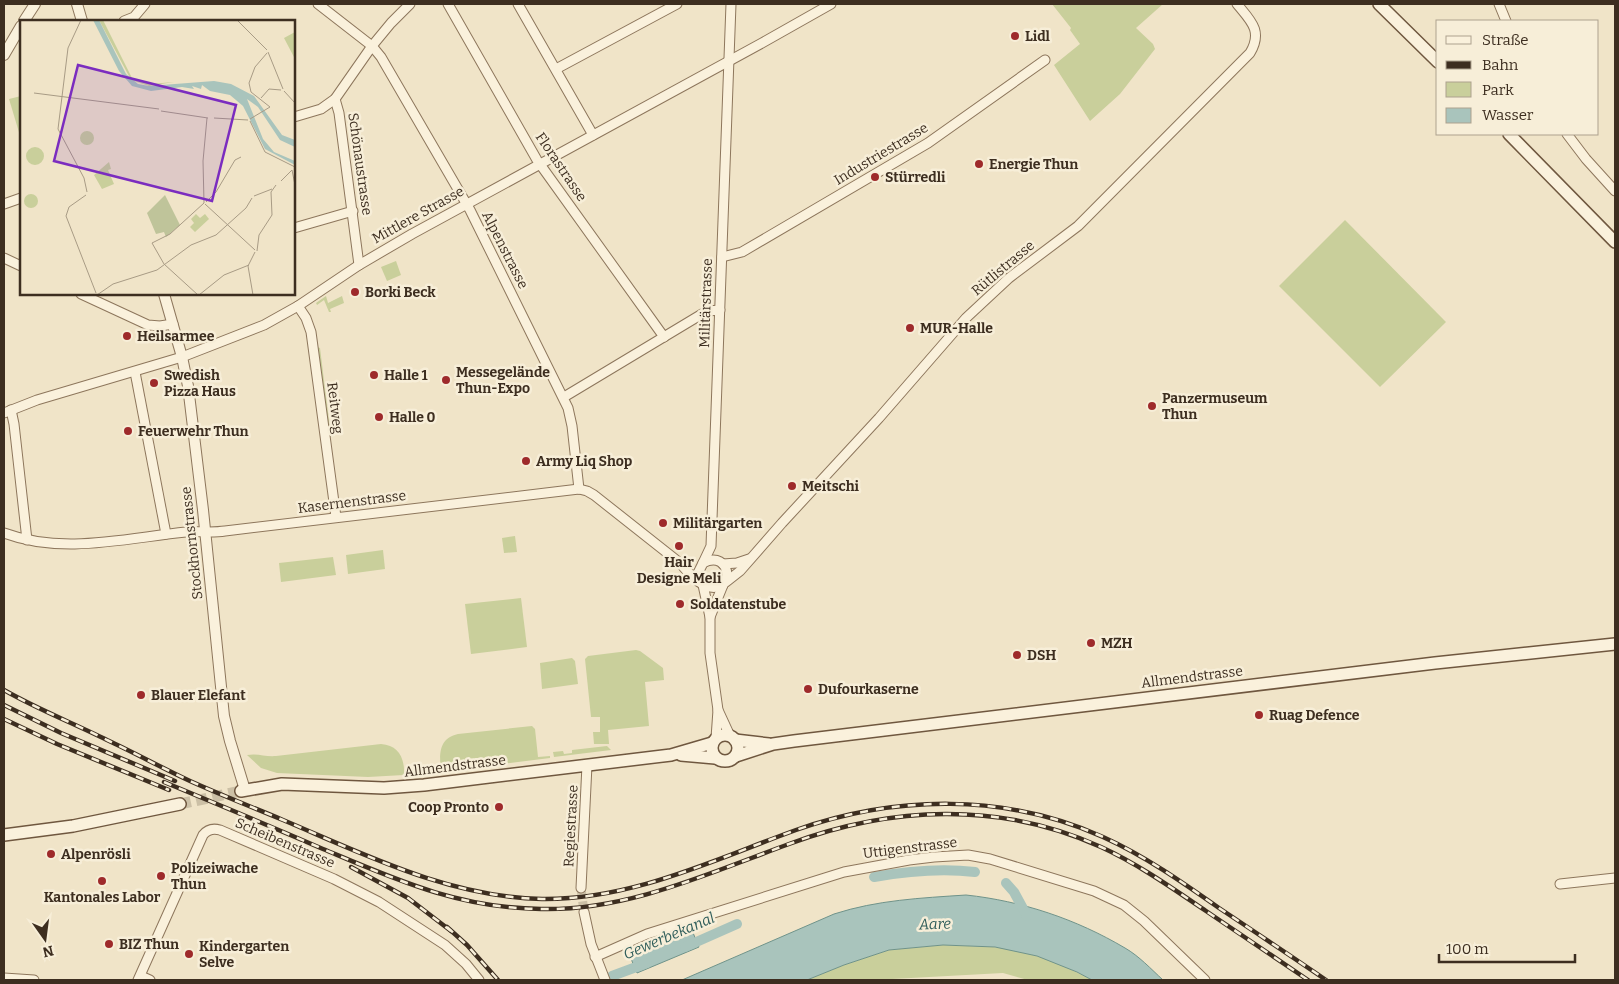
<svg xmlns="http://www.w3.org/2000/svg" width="1619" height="984" font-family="Bitter,serif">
  <rect width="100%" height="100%" fill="#f0e4c8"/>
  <!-- green -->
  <g fill="#c9cf9b">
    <polygon points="1052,4 1163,4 1136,28 1153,44 1155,49 1120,94 1090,121 1054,65 1080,44 1070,30 1071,28"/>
    <polygon points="21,96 21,139 9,99"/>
    <polygon points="1345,220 1446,322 1380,387 1279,286"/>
    <polygon points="396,261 401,275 387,281 381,267"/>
    <polygon points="326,296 328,303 342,296 344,303 330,309 331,312 329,312 324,300 317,305 316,303"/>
    <polygon points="317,347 320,348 331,437 329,437"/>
    <polygon points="515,536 517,552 504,553 502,538"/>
    <polygon points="383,550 385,569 348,574 346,555"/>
    <polygon points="333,557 336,575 281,582 279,563"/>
    <polygon points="521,598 527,647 471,654 465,604"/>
    <polygon points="636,650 640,651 663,668 664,680 645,682 649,726 608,730 609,744 594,744 593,732 600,732 600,717 591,717 585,659 588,656"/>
    <polygon points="572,658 575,661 578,684 542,689 540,663"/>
    <path d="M532,726l3,3 3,28 12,-1v2l-106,13 -3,-1c-2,-16 -2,-32 17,-36z"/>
    <path d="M381,744c18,1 24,15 23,31l-36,2 -91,-4 -16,-5 -14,-13c11,-2 18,2 29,1z"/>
    <polygon points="607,746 611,750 554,757 553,752 563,751 564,754 572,753 572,750"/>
    <path d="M943,945c16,1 33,1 50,2 34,3 69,17 99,33h-64l-25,-7 -129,7h-67l37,-15 45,-15z"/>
  </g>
  <!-- water -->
  <g fill="#a9c4bc" stroke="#6f938a">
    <path d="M966,895c56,6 110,24 159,53 14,8 26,21 38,32h-71l-15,-8 -40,-16 -42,-9 -52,-2 -54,5 -45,15 -37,15h-125l152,-66c43,-14 87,-16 132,-19z"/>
    <polygon points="691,928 699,947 637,973 629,954"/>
  </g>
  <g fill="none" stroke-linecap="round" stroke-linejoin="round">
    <!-- canal -->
    <g stroke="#a9c4bc" stroke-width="10">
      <path d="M874,877c34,-6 67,-9 101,-5"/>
      <polyline points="1006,883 1014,892 1027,916"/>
      <polyline points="685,947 737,924"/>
      <polyline points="612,976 647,963"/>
    </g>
    <!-- minor-tunnel -->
    <polyline stroke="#ccc0a6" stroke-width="9" stroke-dasharray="9 4.5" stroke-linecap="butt" points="581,888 584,912"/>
    <!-- secondary-tunnel -->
    <polyline stroke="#ccc0a6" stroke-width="11" stroke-dasharray="11 5.5" stroke-linecap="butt" points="180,804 241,791"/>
    <defs>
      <g id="minor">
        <polyline points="318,4 372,46 381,57 470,210 568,408 572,426 579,489"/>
        <polyline points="448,4 537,160 664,337"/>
        <polyline points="518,4 593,135"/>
        <polyline points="1499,4 1506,21"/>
        <polyline points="124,21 134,17 145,4"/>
        <polyline points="556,69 677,4"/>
        <polyline points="335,99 339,113 359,265"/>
        <polyline points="294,117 321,109 335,99 372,46 391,23 410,4"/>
        <polyline points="1567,134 1586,159 1615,191"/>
        <polyline points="4,204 21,198"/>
        <polyline points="294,228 353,211"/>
        <polyline points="722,257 742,252 928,143 1045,60"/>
        <polyline points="4,258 21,266"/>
        <polyline points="81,294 148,325 160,326 173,324"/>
        <polyline points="298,306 306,318 311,332 336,517"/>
        <polyline points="135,372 166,534"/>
        <polyline points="564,397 702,314 708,311 720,310"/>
        <polyline points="11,410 14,424 27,540"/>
        <polyline points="4,413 37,400 182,357 264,325 298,306 359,265 412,234 762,43 831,4"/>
        <path d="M4,533c59,22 122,5 182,-1 13,-1 26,1 39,-1l354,-42 8,2 7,4 86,68c10,12 26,31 43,22l4,-9c0,-14 -11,-20 -24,-13l-5,10 2,8"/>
        <polyline points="703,563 711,546 731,4"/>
        <polyline points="723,564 737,563 749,559"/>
        <path d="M726,582l14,-11 42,-48 97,-105 87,-100 43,-40 69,-52 172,-173c13,-22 1,-32 -13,-49"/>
        <polyline points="703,585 710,617 710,653 718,710 730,736"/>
        <polyline points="710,617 723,585"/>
        <polyline points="716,738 718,710"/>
        <polyline points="1560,884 1615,878"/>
        <polyline points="581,888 587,765"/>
        <polyline points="584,912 591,944 605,980"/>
        <polyline points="595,957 647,934 844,872 909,860 934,857 968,855 990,859 1094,891 1124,905 1144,921 1205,980"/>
        <polyline points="141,976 150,980"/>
        <polyline points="4,978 34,980"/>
        <path d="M138,980l65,-145c4,-5 10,-7 17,-5l114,49 45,23 66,43 21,19 13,16"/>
      </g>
      <g id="tertiary">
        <polyline points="77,4 82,21"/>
        <polyline points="24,21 35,4"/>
        <polyline points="4,55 21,26"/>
        <polyline points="164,294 182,357 188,386 203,510 224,716 230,741 245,790"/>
      </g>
      <g id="secondary">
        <polyline points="1379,4 1438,62"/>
        <polyline points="1509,134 1615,242"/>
        <circle cx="725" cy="748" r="13"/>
        <polyline points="735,740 769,744"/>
        <polyline points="681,755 715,758"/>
        <polyline points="736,756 773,744 794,741 1435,663 1615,644"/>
        <polyline points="241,791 282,784 384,788 424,785 671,755 712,743"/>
        <polyline points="4,835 73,826 180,804"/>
      </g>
    </defs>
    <!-- minor casing -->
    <use href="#minor" stroke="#8d765c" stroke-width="11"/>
    <!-- tertiary casing -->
    <use href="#tertiary" stroke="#8d765c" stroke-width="12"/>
    <!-- secondary casing -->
    <use href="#secondary" stroke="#6f573f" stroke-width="14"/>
    <!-- minor -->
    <use href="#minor" stroke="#faf1dc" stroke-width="9"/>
    <!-- tertiary -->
    <use href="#tertiary" stroke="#faf1dc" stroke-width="10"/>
    <!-- secondary -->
    <use href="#secondary" stroke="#faf1dc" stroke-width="11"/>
    <defs>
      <g id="rail">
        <path d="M4,690c33,19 69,33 103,50 28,13 55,28 83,41 31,14 62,26 93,39 83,35 166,77 259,79 90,1 171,-39 254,-69 100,-35 209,-37 307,7 42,19 79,45 116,71 36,24 72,48 107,72"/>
        <polyline points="4,705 61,733 175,781"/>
        <polyline points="4,719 57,744 169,790"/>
        <path d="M164,782c53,22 106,44 159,67 74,31 135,59 218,60 87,2 168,-36 248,-65 102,-38 211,-43 312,3 37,17 71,41 105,64 34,23 68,46 102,69"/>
        <polyline points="351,867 408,898 451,931"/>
        <polyline points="447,927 467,945 498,980"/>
      </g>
    </defs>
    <!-- rail casing -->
    <use href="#rail" stroke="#3d2e20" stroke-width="4.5"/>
    <!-- rail -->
    <use href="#rail" stroke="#f7eed8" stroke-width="2.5" stroke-dasharray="8" stroke-linecap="butt"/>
  </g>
  <!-- markers -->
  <g fill="#9e2a2b" stroke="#f7eed8" stroke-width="2">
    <circle cx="1015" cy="36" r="5"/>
    <circle cx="979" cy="164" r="5"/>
    <circle cx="875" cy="177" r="5"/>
    <circle cx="355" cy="292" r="5"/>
    <circle cx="910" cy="328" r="5"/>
    <circle cx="127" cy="336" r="5"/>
    <circle cx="374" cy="375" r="5"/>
    <circle cx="446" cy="380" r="5"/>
    <circle cx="154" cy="383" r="5"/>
    <circle cx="1152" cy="406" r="5"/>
    <circle cx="379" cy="417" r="5"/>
    <circle cx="128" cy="431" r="5"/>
    <circle cx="526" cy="461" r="5"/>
    <circle cx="792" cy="486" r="5"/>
    <circle cx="663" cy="523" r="5"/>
    <circle cx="679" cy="546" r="5"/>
    <circle cx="680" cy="604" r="5"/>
    <circle cx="1091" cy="643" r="5"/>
    <circle cx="1017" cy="655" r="5"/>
    <circle cx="808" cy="689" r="5"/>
    <circle cx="141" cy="695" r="5"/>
    <circle cx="1259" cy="715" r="5"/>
    <circle cx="499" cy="807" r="5"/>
    <circle cx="51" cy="854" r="5"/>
    <circle cx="161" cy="876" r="5"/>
    <circle cx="102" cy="881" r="5"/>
    <circle cx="109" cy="944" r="5"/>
    <circle cx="189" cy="954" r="5"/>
  </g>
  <g text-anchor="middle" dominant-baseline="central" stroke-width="5" stroke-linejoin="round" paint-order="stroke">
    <!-- poi labels -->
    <g font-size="14" font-weight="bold" fill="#3d2e20" stroke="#f7eed8" text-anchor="start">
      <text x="1025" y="36">Lidl</text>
      <text x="989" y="164">Energie Thun</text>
      <text x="885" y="177">Stürredli</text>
      <text x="365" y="292">Borki Beck</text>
      <text x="920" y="328">MUR-Halle</text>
      <text x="137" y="336">Heilsarmee</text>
      <text x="456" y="372">Messegelände<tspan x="456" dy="16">Thun-Expo</tspan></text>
      <text x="164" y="375">Swedish<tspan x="164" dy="16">Pizza Haus</tspan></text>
      <text x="384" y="375">Halle 1</text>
      <text x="1162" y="398">Panzermuseum<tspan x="1162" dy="16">Thun</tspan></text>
      <text x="389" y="417">Halle 0</text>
      <text x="138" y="431">Feuerwehr Thun</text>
      <text x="536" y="461">Army Liq Shop</text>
      <text x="802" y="486">Meitschi</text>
      <text x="673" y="523">Militärgarten</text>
      <text x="679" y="562" text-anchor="middle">Hair<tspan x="679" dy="16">Designe Meli</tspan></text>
      <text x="690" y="604">Soldatenstube</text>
      <text x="1101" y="643">MZH</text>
      <text x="1027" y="655">DSH</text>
      <text x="818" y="689">Dufourkaserne</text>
      <text x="151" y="695">Blauer Elefant</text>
      <text x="1269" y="715">Ruag Defence</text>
      <text x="489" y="807" text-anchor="end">Coop Pronto</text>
      <text x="61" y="854">Alpenrösli</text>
      <text x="171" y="868">Polizeiwache<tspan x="171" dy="16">Thun</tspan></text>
      <text x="102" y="897" text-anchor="middle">Kantonales Labor</text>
      <text x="119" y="944">BIZ Thun</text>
      <text x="199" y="946">Kindergarten<tspan x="199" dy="16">Selve</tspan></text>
    </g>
    <!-- street labels -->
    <g font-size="14" fill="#3d2e20" stroke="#f7eed8">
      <text transform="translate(881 154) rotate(-31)">Industriestrasse</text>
      <text transform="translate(360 164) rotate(82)">Schönaustrasse</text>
      <text transform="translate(561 167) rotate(56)">Florastrasse</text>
      <text transform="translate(418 215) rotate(-29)">Mittlere Strasse</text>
      <text transform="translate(505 250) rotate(63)">Alpenstrasse</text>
      <text transform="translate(1003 268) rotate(-40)">Rütlistrasse</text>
      <text transform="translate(706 303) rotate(-88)">Militärstrasse</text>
      <text transform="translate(335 408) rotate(83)">Reitweg</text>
      <text transform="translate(352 502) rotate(-7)">Kasernenstrasse</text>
      <text transform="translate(192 543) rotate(-96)">Stockhornstrasse</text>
      <text transform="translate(1192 677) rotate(-7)">Allmendstrasse</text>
      <text transform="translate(455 766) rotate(-7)">Allmendstrasse</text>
      <text transform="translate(571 826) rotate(-87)">Regiestrasse</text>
      <text transform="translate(285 843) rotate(23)">Scheibenstrasse</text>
      <text transform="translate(910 848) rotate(-7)">Uttigenstrasse</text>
    </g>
    <!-- water labels -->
    <g font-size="15" font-style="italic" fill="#2f5d5a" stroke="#f7eed8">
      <text transform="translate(935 924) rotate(-2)">Aare</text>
      <text transform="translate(669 936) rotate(-23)">Gewerbekanal</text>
    </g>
  </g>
  <!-- overview -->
  <g transform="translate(20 20)">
    <rect width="275" height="275" fill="#f0e4c8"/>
    <path d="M79,0h4l29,58 18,6 24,-2 -25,4 -18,-6zM275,12v27l-11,-21zM60 118a7 7 0 1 1 14 0a7 7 0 1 1-14 0ZM6 136a9 9 0 1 1 18 0a9 9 0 1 1-18 0ZM89,142l2,7 -3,1 6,14 -12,5 -8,-14zM4 181a7 7 0 1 1 14 0a7 7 0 1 1-14 0ZM176,194l4,4 5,-4 4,5 -14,13 -5,-5 4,-4 -3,-4z" fill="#c9cf9b"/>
    <path d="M145,175l15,30 -14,12 -2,-5 -8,2 -9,-21z" fill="#bfc49a"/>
    <path d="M73,0h6l27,54 12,10 11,2 65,-5 17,3 23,12 28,39 13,5v7l-15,-7 -22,-33 -11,-8 16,40 11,13 21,9v4l-30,-16 -22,-43 -13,-11 -20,-4 -8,-6 -1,4 -9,-3 2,3 -12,-2 -31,4 -19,-5 -13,-15z" fill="#a9c4bc"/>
    <path fill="none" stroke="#a89b85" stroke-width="1" d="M61,0l-13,28 -10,81 26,49 3,14M217,0l30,30M248,32l15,37M264,71l11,12M14,73l125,16M241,78l8,-9 12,1M141,91l47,7M194,98l34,2M230,99l20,-12 -19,-15 -2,-9 6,-16 12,-14M230,101l15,31 30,15M272,150l3,15M261,161l11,-11M66,175l-17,12 -3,9 30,77M234,176l18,-7M186,182l10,-10 19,-32 6,-3M185,184l50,46M237,231l2,-16 13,-20 -1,-23 5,-7M77,275l16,-11 44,-14 34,-25 25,-10 30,-27 6,-10M178,275l-34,-31 -12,-21 18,-9 34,-31 -1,-42 4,-43M179,275l25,-20 25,-10M233,275l-5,-29 7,-14"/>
    <path fill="#7b2cbf" fill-opacity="0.15" stroke="#7b2cbf" stroke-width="2.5" d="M58,45l158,40 -24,96 -158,-40z"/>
    <rect width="275" height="275" fill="none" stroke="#3d2e20" stroke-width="2.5"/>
  </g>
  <!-- border -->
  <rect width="1619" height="984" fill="none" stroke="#3d2e20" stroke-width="10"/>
  <!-- legend -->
  <rect x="1436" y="20" width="162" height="115" fill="#f7eed8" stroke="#ada18e"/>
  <rect x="1446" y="36" width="25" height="8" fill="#faf1dc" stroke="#ada18e"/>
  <text x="1482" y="45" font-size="15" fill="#3d2e20">Straße</text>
  <rect x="1446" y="61" width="25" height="8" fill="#3d2e20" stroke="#ada18e"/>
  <text x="1482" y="70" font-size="15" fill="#3d2e20">Bahn</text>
  <rect x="1446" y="82" width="25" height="15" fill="#c9cf9b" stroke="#ada18e"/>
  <text x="1482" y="95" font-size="15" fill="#3d2e20">Park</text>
  <rect x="1446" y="108" width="25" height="15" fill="#a9c4bc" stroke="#ada18e"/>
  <text x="1482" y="120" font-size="15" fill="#3d2e20">Wasser</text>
  <!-- north arrow -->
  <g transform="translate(45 939) rotate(166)" stroke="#f7eed8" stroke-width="4" paint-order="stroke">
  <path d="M0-4L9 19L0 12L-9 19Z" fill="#3d2e20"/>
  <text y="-8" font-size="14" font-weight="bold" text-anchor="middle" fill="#3d2e20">N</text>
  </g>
  <!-- scale -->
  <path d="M1439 954v8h136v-8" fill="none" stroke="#3d2e20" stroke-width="2.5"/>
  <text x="1446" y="954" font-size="15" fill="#3d2e20" stroke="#f7eed8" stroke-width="4" paint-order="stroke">100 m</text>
</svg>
